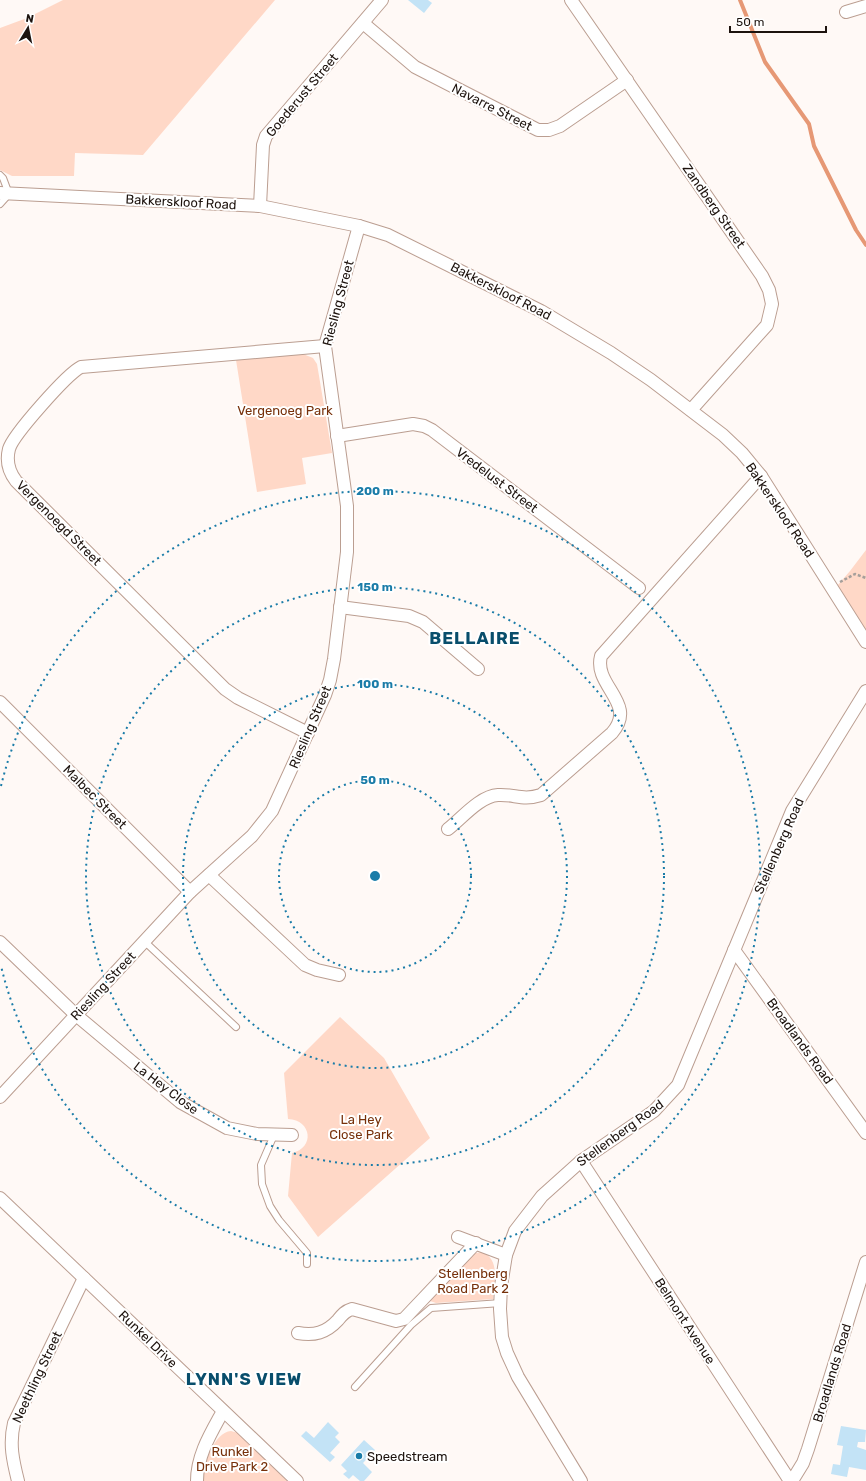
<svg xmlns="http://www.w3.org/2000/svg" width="866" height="1481" font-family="Rubik,sans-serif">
  <rect width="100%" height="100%" fill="#fff9f6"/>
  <!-- green -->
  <g fill="#ffd8c7">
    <polygon points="63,0 275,0 143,155 75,153 74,176 12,176 0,170 0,28 27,18"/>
    <polygon points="303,354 313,358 317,364 332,453 302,458 306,484 257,492 236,360"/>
    <polygon points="866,550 866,632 837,586 850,571"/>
    <path d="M340,1017l44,41 46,80 -112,99 -30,-41 4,-43c23,-5 20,-33 -4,-34l-4,-46z"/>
    <path d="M481,1252c20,6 13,31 12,47l-57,4 -9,-3 45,-46z"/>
    <path d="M231,1431l7,2 49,48h-84c-1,-14 11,-49 28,-50z"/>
  </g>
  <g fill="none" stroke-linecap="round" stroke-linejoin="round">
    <!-- stream -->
    <polyline stroke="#e69875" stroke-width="4" points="740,0 765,62 809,124 814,146 856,230 866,245"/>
  </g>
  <!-- building -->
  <g fill="#c3e3f6">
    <polygon points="408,0 428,0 432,3 424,13"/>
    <polygon points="328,1422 339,1433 335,1437 340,1442 330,1453 335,1457 330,1462 301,1436 306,1431 314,1438"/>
    <polygon points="841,1426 866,1430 865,1442 858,1442 857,1447 866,1450 866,1470 849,1467 847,1477 831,1474 833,1464 840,1465 843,1446 837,1445"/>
    <polygon points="364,1440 375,1450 363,1463 372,1472 364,1481 360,1481 353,1475 349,1479 343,1474 347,1471 341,1465"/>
  </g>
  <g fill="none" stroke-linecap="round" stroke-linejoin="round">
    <defs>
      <g id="service">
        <polyline points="0,175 3,178 9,194 0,204"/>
        <polyline points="144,941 236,1027"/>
        <polyline points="274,1135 261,1165 262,1184 270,1206 279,1220 307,1253 307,1264"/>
        <polyline points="355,1387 411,1325 431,1308 501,1303"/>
      </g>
      <g id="minor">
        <polyline points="571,0 762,276 769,290 772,304 767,325 691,410"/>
        <polyline points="846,12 866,6"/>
        <polyline points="363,23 415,67 538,130 549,130 560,126 627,80"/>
        <polyline points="0,193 260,206 359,226 388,235 541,311 611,353 651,380 723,435 742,453 761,476 866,642"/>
        <polyline points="260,206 263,145 266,136 382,0"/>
        <polyline points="337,436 413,424 424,426 432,430 639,588"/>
        <polyline points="340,607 409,616 423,622 478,669"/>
        <polyline points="0,702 190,892"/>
        <path d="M308,733l-70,-35 -13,-9 -209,-208c-7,-9 -10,-20 -7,-32 4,-14 58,-75 72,-82l244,-21"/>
        <path d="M448,829c14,-11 32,-33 50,-34 17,-1 24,6 43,0l71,-62c26,-30 -19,-47 -11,-77l160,-180"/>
        <polyline points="209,875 305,965 317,970 339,975"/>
        <polyline points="0,942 76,1015 180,1102 227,1128 257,1134 292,1135"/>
        <polyline points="734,950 866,1133"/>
        <polyline points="0,1097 190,892 252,836 272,811 325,695 330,680 334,659 347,552 347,506 325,346 359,226"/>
        <polyline points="581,1161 790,1481"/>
        <polyline points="0,1198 297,1481"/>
        <polyline points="458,1237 506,1255"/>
        <path d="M298,1333c16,3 28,0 40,-13 4,-5 7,-9 14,-11l44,12 8,-2 72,-76"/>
        <path d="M18,1481c-5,-20 -9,-37 -4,-58l70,-145"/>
        <path d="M197,1481c0,-26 14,-48 26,-70"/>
        <polyline points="581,1481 518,1377 507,1353 502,1337 500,1309 501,1286 506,1255 515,1231 542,1196 581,1161 654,1111 678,1085 792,811 866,691"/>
        <polyline points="792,1481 803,1463 808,1449 866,1262"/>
      </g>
    </defs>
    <!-- service casing -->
    <use href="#service" stroke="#bb9e91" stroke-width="8"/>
    <!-- minor casing -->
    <use href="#minor" stroke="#bb9e91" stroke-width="14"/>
    <!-- path -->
    <polyline stroke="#a69f9b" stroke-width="2.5" stroke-dasharray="3 2" stroke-linecap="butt" points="840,582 855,574 866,578"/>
    <!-- service -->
    <use href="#service" stroke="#fff" stroke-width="6"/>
    <!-- minor -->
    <use href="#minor" stroke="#fff" stroke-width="12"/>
  </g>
  <!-- distance rings -->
  <g fill="none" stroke="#1a7ca8" stroke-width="2" stroke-dasharray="2 4">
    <circle cx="375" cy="876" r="96"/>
    <circle cx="375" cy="876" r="192"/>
    <circle cx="375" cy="876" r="289"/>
    <path d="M1 786A385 385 0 1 1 1 966"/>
  </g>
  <!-- markers -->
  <circle fill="#1a7ca8" stroke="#fff" stroke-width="1.5" cx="359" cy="1456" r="4"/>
  <g text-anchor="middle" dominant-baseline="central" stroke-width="4" stroke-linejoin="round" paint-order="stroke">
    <!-- street labels -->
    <g font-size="13" fill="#1d130e" stroke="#fff">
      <text transform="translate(302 95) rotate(-50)">Goederust Street</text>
      <text transform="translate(492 107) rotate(27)">Navarre Street</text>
      <text transform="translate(181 202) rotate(3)">Bakkerskloof Road</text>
      <text transform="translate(714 206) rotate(55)">Zandberg Street</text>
      <text transform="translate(501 291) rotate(27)">Bakkerskloof Road</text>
      <text transform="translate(338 303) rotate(-75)">Riesling Street</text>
      <text transform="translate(497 480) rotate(37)">Vredelust Street</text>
      <text transform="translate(780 510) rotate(56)">Bakkerskloof Road</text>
      <text transform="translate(59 523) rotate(45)">Vergenoegd Street</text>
      <text transform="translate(310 727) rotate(-67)">Riesling Street</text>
      <text transform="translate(95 797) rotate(45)">Malbec Street</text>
      <text transform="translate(779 846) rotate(-66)">Stellenberg Road</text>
      <text transform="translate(103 986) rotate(-47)">Riesling Street</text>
      <text transform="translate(800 1041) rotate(54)">Broadlands Road</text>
      <text transform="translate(166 1088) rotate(37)">La Hey Close</text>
      <text transform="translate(620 1133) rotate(-36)">Stellenberg Road</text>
      <text transform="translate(685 1321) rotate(57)">Belmont Avenue</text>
      <text transform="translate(148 1339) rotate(44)">Runkel Drive</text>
      <text transform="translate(832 1373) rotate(-73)">Broadlands Road</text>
      <text transform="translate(37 1377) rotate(-65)">Neethling Street</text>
    </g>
    <!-- park labels -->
    <g font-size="13" fill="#77310b" stroke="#fff">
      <text x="285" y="410">Vergenoeg Park</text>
      <text x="361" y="1119">La Hey<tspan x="361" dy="15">Close Park</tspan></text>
      <text x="473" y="1273">Stellenberg<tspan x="473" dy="15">Road Park 2</tspan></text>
      <text x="232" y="1451">Runkel<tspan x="232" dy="15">Drive Park 2</tspan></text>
    </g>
    <!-- poi labels -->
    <g font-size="13" fill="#1d130e" stroke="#fff" text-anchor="start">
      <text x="367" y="1456">Speedstream</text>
    </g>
    <!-- district labels -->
    <g font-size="17" font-weight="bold" letter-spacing="1" fill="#084e6c" stroke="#fff">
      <text x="475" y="638">BELLAIRE</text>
      <text x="244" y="1379">LYNN'S VIEW</text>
    </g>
  </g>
  <circle cx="375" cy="876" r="6" fill="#1a7ca8" stroke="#fff" stroke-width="2"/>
  <g font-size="12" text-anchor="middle" font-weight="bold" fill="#1a7ca8" stroke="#fff" stroke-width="4" stroke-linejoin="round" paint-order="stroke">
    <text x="375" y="495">200 m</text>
    <text x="375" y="591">150 m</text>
    <text x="375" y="688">100 m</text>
    <text x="375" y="784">50 m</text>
  </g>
  <!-- north arrow -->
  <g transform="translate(28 28) rotate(10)" stroke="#ffffff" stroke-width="3" paint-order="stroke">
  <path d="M0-3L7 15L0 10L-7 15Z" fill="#1d130e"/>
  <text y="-6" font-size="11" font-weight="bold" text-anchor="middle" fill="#1d130e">N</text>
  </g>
  <!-- scale -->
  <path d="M730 26v6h96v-6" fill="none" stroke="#1d130e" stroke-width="2"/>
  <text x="736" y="26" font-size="12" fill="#1d130e" stroke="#ffffff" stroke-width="3" paint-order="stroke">50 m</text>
</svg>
